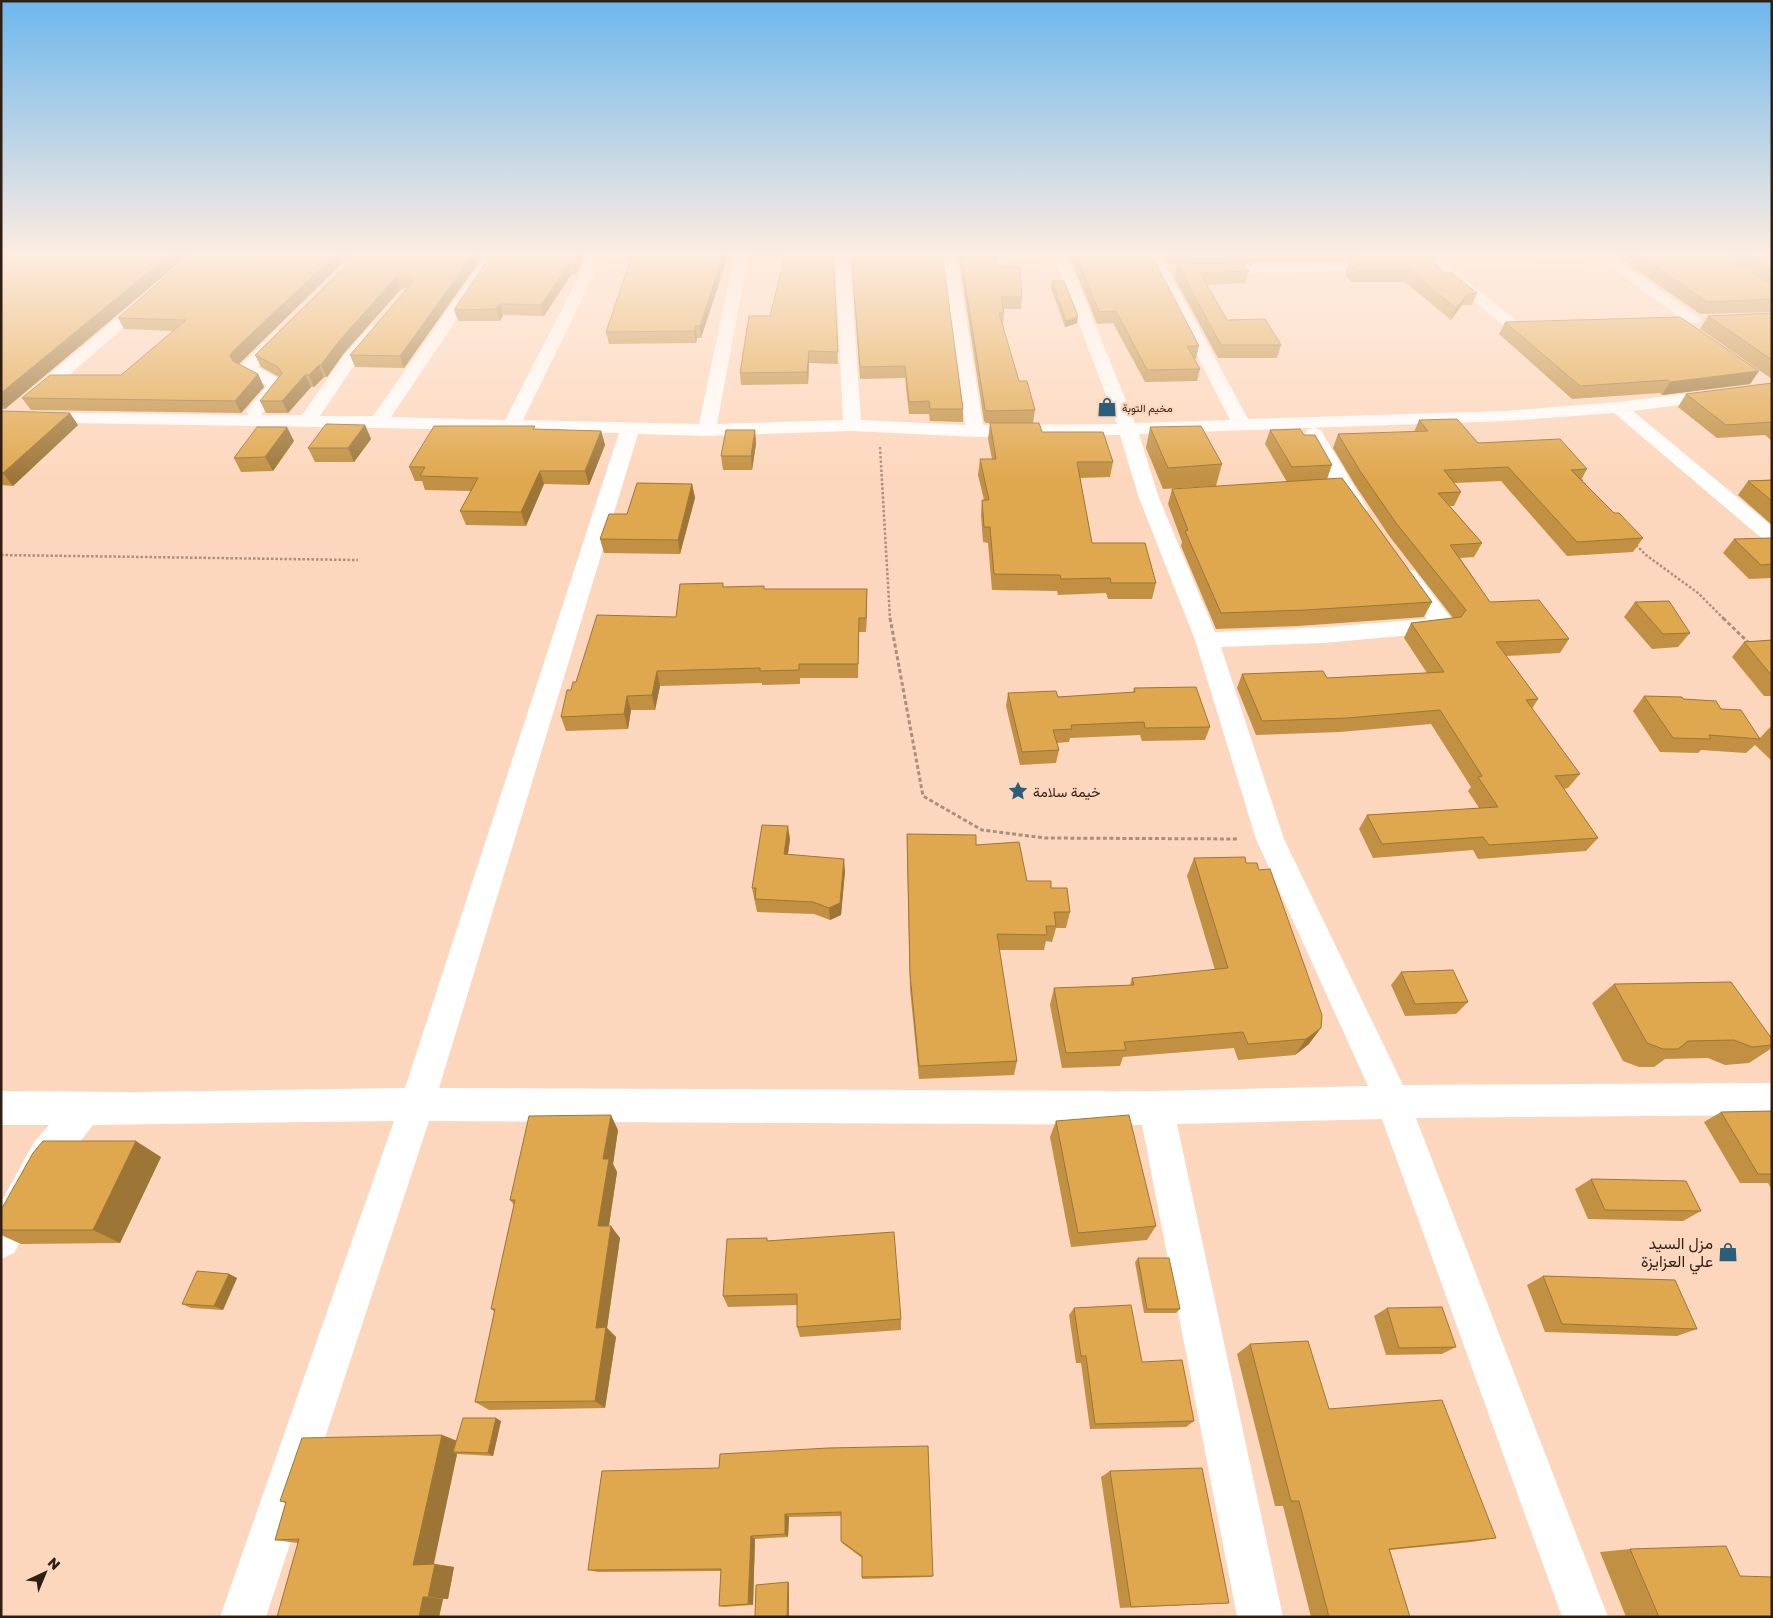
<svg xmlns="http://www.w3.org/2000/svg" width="1773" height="1618" font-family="'Golos Text',Vazirmatn,sans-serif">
  <rect width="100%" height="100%" fill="#fdd7bd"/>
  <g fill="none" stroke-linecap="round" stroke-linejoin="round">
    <!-- path-far1 -->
    <g stroke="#ac8e7a" stroke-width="2.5" stroke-dasharray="2.5 2" stroke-linecap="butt">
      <polyline points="880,447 890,619"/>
      <polyline points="1578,476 1592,493"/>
      <polyline points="1636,545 1646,555 1698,593 1724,619"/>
      <polyline points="1,555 358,560"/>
    </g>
    <!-- path -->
    <g stroke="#ac8e7a" stroke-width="3" stroke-dasharray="4 2.5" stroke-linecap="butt">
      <polyline points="890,618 923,796 982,830 1045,838 1239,839"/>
      <polyline points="1723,618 1750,644"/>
    </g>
    <!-- minor -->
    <g fill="#fff" fill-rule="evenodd">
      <polygon points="1,252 13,252 1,259"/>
      <polygon points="195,252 211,252 38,402 32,403 26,402 23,398 26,394"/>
      <path d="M488,252h14l-111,165 114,3 86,-168h14l-82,168 176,4 36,-172h14l-32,172 126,-4 -8,-168h14l12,168 104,5 -23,-173h14l27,173 134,-1 -65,-172h14l69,171 95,-3 -86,-168h14l90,167 258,-8 112,-9 154,-19v10l-139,18 139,115v17l-7,-2 -151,-128 -108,8 -367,13 20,64 56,134 109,-5 103,-8 -31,-43 3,-5 8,-2 8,2 41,54 -4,5 -8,2 -120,11 -103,4 63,192 119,246 369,-2v32l-356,3 192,499h-46l-180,-498 -205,5 106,493h-46l-95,-492 -713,-4 -163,496h-46l174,-496 -301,4 -33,43 -46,85 -13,6v-57l33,-60 15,-17h-48v-34l132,1 272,-4 214,-655 -241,-5 -369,-6 -8,-1v-11l8,2 240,3 -3,-4 21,-25 -26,-14 -3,-4 39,-38h12l2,3 -33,34 25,14 3,4 -25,30h41l43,-61 25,-28h12l2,3 -27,32 -37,55h53zM852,431l123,6 145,-2 19,63 56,142 61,199 112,247 -212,5 -717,-3 199,-654 69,2z"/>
      <path d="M1414,252h16l87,69 32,2 2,3 -2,3c-14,4 -30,2 -44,-2z"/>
      <polygon points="1589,252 1606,252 1702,320 1700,323 1688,323"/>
      <polygon points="1348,264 1353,265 1355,268 1353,271 1210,274 1205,273 1203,270 1205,267 1210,266"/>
      <polygon points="1314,428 1321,430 1323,434 1368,509 1365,513 1358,515 1351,513 1333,486 1305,434 1307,430"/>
    </g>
  </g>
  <!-- wall -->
  <g fill="#c19043">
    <polygon points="6,252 192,252 5,409 1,409 1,256"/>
    <polygon points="194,252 240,363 239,364 258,374 264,387 241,413 31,410 22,398 121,375 173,331 124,329 118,318"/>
    <polygon points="360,252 486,252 404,368 355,367 350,355 408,288 401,289 344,353 327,377 324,377 314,387 311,387 288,413 266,413 260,401 279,377 261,367 255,355"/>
    <polygon points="493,252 587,252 576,275 571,275 544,316 503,315 500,321 458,321 454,310"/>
    <polygon points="633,252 733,252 732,259 727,259 701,338 697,338 696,343 609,344 606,332"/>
    <polygon points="749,252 833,252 838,364 809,363 808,384 741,385 740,373 770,316 784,259 750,259"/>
    <polygon points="851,252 942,252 963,409 963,422 930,421 929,414 909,414 905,378 860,379"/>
    <polygon points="958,252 995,252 998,267 1022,297 1021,309 1003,309 1004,313 1003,325 1002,325 1019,381 1035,410 1033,423 986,423 984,421"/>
    <polygon points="1068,252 1150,252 1199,346 1196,359 1194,359 1200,369 1197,381 1145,382 1113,323 1097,324"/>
    <polygon points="1160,252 1423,252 1445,273 1477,293 1472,305 1462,305 1451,320 1405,282 1351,282 1345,274 1349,262 1243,263 1249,271 1245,283 1207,285 1227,320 1281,345 1277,358 1218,358 1174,277 1177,264 1235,263 1167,264"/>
    <polygon points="1611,252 1772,252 1772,312 1700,314"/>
    <polygon points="1052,281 1077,323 1065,327 1051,288"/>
    <polygon points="1772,313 1772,379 1700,329 1708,316"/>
    <polygon points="1505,322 1759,371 1750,384 1662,395 1660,393 1572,399 1499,334"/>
    <polygon points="1772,383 1772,441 1765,435 1717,438 1678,407 1686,394"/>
    <polygon points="1,411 78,425 13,486 1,485"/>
    <polygon points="1419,420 1478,443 1587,469 1581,480 1614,513 1643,538 1633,552 1567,556 1501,481 1454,483 1461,492 1454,506 1450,506 1482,543 1474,557 1460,558 1490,602 1569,639 1560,653 1506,656 1538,699 1532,709 1580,774 1568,788 1564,789 1598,838 1586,851 1478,859 1473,850 1373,858 1359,829 1367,815 1479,808 1468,791 1471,787 1431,724 1340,732 1256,735 1237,688 1242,674 1327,678 1427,673 1404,638 1411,623 1453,618 1390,537 1355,485 1333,448 1338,434 1414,432"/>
    <polygon points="990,423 1042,432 1113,462 1110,477 1080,478 1092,543 1156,583 1152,599 1108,599 1106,593 1058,595 1057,591 992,590 988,543 983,542 981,515 982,500 984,500 978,475 980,459 992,459 988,439"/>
    <polygon points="365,425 371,439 354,462 315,462 308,448"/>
    <polygon points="1150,427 1222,464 1216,486 1163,489 1146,448"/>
    <polygon points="535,429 601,431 605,445 589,485 544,484 526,526 466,525 460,511 471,491 425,490 422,481 415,481 409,467"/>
    <polygon points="755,430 756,444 752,470 723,470 721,456"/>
    <polygon points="1270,430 1304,435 1332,465 1327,479 1287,482 1265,444"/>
    <polygon points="294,441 273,471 241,472 234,458"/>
    <polygon points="1772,480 1772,525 1738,495 1748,481"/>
    <polygon points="692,484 695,498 680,554 604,553 600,539 627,514"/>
    <polygon points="1172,489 1432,602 1424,617 1298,626 1216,629 1181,546 1182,542 1168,504"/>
    <polygon points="1772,538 1772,578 1749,579 1723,553 1734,539"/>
    <polygon points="724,587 764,589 867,589 866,632 859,632 858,678 800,678 800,684 762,685 762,683 660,686 655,710 631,710 628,729 566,731 561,717 576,682 676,617"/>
    <polygon points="1635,602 1690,633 1678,647 1652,649 1624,617"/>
    <polygon points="1772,640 1772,696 1764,696 1732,657 1744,642"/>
    <polygon points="1134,688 1210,727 1205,740 1142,741 1140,735 1070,738 1069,742 1057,743 1059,750 1056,763 1020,765 1006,706 1008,693 1058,697 1133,693"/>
    <polygon points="1644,696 1683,699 1721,709 1760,738 1772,725 1772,761 1755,745 1746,753 1701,750 1698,753 1660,752 1633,711"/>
    <polygon points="907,834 976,845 1027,881 1051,888 1070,912 1066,928 1056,928 1052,942 1046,941 1044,950 999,950 1017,1061 1014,1075 919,1079 910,989 907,850"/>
    <polygon points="790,839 788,854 845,871 841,915 830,920 814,914 757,912 752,888"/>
    <polygon points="1194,858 1309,1044 1295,1055 1238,1060 1234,1048 1123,1057 1120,1066 1062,1068 1050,1005 1054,988 1130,985 1132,978 1215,970 1187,876"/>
    <polygon points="1401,972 1468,1002 1456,1014 1405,1016 1391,985"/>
    <polygon points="1614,984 1772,1039 1772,1048 1749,1063 1725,1065 1708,1058 1665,1059 1654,1067 1639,1067 1623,1061 1592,1003"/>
    <polygon points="1772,1111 1772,1190 1768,1183 1740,1183 1704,1122 1721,1112"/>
    <polygon points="1056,1121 1156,1226 1147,1240 1071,1247 1050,1137"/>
    <polygon points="618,1130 613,1164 617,1172 609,1226 620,1238 607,1328 616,1337 605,1408 489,1410 475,1402 495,1312 491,1309 514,1205 510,1200"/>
    <polygon points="161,1157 120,1243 21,1244 1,1235 1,1210"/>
    <polygon points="1591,1179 1701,1211 1683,1221 1588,1219 1575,1189"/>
    <polygon points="768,1241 901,1319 901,1330 800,1337 797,1327 797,1305 728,1307 723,1296"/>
    <polygon points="1138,1258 1180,1309 1176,1313 1144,1313 1135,1262"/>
    <polygon points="229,1274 237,1278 223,1310 191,1308 182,1304"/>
    <polygon points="1543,1276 1697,1329 1677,1336 1545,1332 1527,1285"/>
    <polygon points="1074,1308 1194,1421 1186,1427 1090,1429 1081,1363 1076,1363 1069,1315"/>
    <polygon points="1387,1308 1456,1347 1442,1354 1386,1355 1374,1316"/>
    <polygon points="1250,1344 1329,1409 1496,1538 1472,1542 1390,1550 1410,1617 1311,1617 1283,1506 1275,1506 1237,1354"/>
    <polygon points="501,1421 493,1456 457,1454 433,1564 454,1567 448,1599 443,1599 439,1617 277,1617 298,1543 275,1540 286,1503 280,1501 442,1435 456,1441"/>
    <polygon points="828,1448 933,1576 931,1577 862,1579 862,1558 842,1543 841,1541 841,1516 789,1517 788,1537 755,1539 753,1605 724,1607 719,1606 721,1571 598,1572 588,1570 719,1468"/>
    <polygon points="1110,1471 1229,1603 1120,1608 1101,1477"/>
    <polygon points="1630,1549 1740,1576 1772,1617 1626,1617 1600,1552"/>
  </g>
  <!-- shaded-wall -->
  <g fill="#9d7637">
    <polygon points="173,252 192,252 5,409 1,403 1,393"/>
    <polygon points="338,252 354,252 240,363 236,368 230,356 233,351"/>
    <polygon points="475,252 486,252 404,368 400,356"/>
    <polygon points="579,252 587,252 576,275 573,264"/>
    <polygon points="724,252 726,252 727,259 701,338 700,326"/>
    <polygon points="731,252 733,252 732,259"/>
    <polygon points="569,264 571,275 544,316 541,305"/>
    <polygon points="396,277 401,289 344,353 327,377 321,365 339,341"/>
    <polygon points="1468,294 1462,305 1451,320 1456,308"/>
    <polygon points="500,304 503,315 500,321 496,309"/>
    <polygon points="1078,316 1077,323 1065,327 1066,321"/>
    <polygon points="695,326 697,338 696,343 694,331"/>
    <polygon points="809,351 809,363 808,384 807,372"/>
    <polygon points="319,365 324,377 314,387 309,375"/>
    <polygon points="1759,371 1750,384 1662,395 1670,382"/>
    <polygon points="258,374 264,387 241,413 235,401"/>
    <polygon points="305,375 311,387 288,413 282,401"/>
    <polygon points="70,413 78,425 13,486 3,473"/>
    <polygon points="365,425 371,439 354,462 348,448"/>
    <polygon points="287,427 294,441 273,471 265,457"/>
    <polygon points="755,430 756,444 752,470 751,456"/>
    <polygon points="601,431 605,445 589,485 585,471"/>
    <polygon points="540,471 544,484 526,526 521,512"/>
    <polygon points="692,484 695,498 680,554 678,540"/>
    <polygon points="867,589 867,604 866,632 866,618"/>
    <polygon points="657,671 660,686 655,710 652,695"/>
    <polygon points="627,696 631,710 628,729 624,714"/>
    <polygon points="788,826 790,839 786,867 784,854"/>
    <polygon points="844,859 845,871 841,915 830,920 829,908"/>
    <polygon points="1321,1028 1309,1044 1295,1055 1306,1039"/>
    <polygon points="611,1115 618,1130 613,1164 617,1172 607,1238 598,1226 603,1159"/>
    <polygon points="136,1141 161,1157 120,1243 93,1230"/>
    <polygon points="611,1226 620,1238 607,1328 616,1337 605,1408 595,1401 596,1328"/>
    <polygon points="229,1274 237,1278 223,1310 214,1306"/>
    <polygon points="496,1418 501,1421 493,1456 488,1453"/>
    <polygon points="442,1435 460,1442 453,1452 457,1454 433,1568 413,1565"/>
    <polygon points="785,1514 789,1517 788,1537 785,1534"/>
    <polygon points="751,1536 755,1539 753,1605 748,1604"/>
    <polygon points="435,1564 454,1567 448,1599 428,1597"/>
    <polygon points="788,1582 789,1583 789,1617 787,1617"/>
    <polygon points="423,1597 443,1599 439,1617 419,1617"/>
  </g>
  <!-- building -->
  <g fill="#e0a84e" stroke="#9d7637">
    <polygon points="6,252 173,252 1,393 1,256"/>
    <polygon points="194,252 338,252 233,351 230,356 233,361 258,374 235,401 22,398 50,375 121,375 186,320 118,318"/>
    <polygon points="360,252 475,252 400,356 350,355 412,283 412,280 408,277 396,277 339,341 321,365 319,365 309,375 305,375 282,401 260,401 282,373 278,367 255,355"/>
    <polygon points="493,252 579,252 573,264 569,264 541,305 500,304 496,309 454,310"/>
    <polygon points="633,252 724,252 700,326 695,326 694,331 606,332"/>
    <polygon points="786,252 833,252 838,352 809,351 807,372 740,373 749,316 770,316"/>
    <polygon points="851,252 942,252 963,409 930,409 929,401 909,402 905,366 860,367"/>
    <polygon points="960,252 995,252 998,267 1020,267 1022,297 1001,297 1004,313 999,313 1019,381 1027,381 1035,410 987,411 985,409"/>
    <polygon points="1074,252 1150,252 1199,346 1187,346 1200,369 1147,370 1116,311 1099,312"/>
    <polygon points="1358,252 1423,252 1445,273 1451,272 1477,293 1468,294 1456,308 1409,270 1355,270 1349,262 1357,261 1361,256"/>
    <polygon points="1635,252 1718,252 1772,285 1772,299 1707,302"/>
    <polygon points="1743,252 1772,252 1772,270"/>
    <polygon points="1243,263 1249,271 1200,273 1227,320 1265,319 1281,345 1221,345 1177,264"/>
    <polygon points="1052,281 1064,281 1078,316 1066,321"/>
    <polygon points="1772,313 1772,360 1708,316"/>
    <polygon points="1680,317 1759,371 1670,382 1668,380 1580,386 1505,322"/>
    <polygon points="1772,383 1772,422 1726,425 1686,394"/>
    <polygon points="1,411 70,413 3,473 1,473"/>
    <polygon points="1457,419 1478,443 1560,439 1587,469 1571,470 1614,513 1619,513 1643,538 1577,542 1508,467 1444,470 1461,492 1438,493 1482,543 1450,545 1490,602 1539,600 1569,639 1496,642 1538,699 1526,700 1580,774 1555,776 1598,838 1489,845 1483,837 1382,844 1367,815 1498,807 1478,777 1482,776 1440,710 1347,718 1262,721 1242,674 1323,671 1327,678 1444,672 1411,623 1461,617 1466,610 1396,523 1360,471 1338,434 1428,431 1419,420"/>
    <polygon points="990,423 1039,423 1042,432 1103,432 1113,462 1077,462 1092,543 1145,543 1156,583 1111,583 1110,578 1061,579 1060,575 994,574 990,527 984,527 982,500 989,500 980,459 996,459"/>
    <polygon points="326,424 365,425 348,448 308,448"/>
    <polygon points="434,426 535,426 533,429 601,431 585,471 540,471 521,512 460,511 478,478 420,476 425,467 409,467"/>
    <polygon points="1201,426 1222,464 1168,468 1150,427"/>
    <polygon points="257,427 287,427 265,457 234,458"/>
    <polygon points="1300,429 1304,435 1315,435 1332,465 1292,467 1270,430"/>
    <polygon points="726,430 755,430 751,456 721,456"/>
    <polygon points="1342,478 1432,602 1305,610 1221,613 1185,531 1188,530 1172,489"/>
    <polygon points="1772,480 1772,501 1748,481"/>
    <polygon points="637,483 692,484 678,540 600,539 609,514 627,514"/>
    <polygon points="1772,538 1772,564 1761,565 1734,539"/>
    <polygon points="723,583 723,587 764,586 764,589 867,589 866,618 859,618 858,664 799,664 799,670 760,671 760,668 657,671 652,695 627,696 624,714 561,717 567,690 571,690 573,682 576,682 597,615 676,617 680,584"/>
    <polygon points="1669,601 1690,633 1663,634 1635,602"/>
    <polygon points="1772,640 1772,676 1744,642"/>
    <polygon points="1196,687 1210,727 1145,728 1144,722 1071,725 1072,729 1053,730 1059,750 1022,752 1008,693 1056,691 1058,697 1135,692 1134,688"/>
    <polygon points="1644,696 1682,697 1683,699 1716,701 1721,709 1741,710 1760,739 1709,735 1711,739 1673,738"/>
    <polygon points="762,825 788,826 784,854 844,859 840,903 829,908 813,902 755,899 756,888 752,888"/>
    <polygon points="907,834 976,835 976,845 1019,842 1027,881 1051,881 1051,888 1067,888 1070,912 1054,912 1056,926 1046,926 1047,935 997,934 1017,1061 919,1066 910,974"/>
    <polygon points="1245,857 1246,863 1257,863 1259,870 1270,869 1322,1015 1321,1028 1306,1039 1248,1044 1243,1032 1124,1042 1126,1050 1066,1053 1054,988 1134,985 1132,978 1228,968 1194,858"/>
    <polygon points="1453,970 1468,1002 1415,1004 1401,972"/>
    <polygon points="1731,982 1772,1039 1772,1045 1752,1047 1734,1040 1688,1041 1678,1049 1663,1049 1647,1043 1614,984"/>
    <polygon points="1772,1111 1772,1174 1758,1174 1721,1112"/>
    <polygon points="611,1115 603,1159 609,1159 598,1226 611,1226 596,1328 606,1327 595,1401 475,1402 495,1309 491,1309 515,1200 510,1200 529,1116"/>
    <polygon points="1129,1115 1156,1226 1078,1233 1056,1121"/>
    <polygon points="43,1141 136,1141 93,1230 1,1230 1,1210 33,1153"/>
    <polygon points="1591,1179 1686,1181 1701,1211 1605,1210"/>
    <polygon points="894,1232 901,1319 797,1327 797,1294 723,1296 727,1239 767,1238 767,1241"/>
    <polygon points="1138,1258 1169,1258 1180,1309 1147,1309"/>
    <polygon points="197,1271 229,1274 214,1306 182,1304"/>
    <polygon points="1543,1276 1675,1280 1697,1329 1562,1324"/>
    <polygon points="1131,1305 1142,1362 1182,1360 1194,1421 1095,1424 1086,1356 1081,1356 1074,1308"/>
    <polygon points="1442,1307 1456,1347 1399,1348 1387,1308"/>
    <polygon points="1308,1341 1329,1409 1442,1400 1496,1538 1389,1549 1410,1617 1329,1617 1299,1501 1291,1501 1250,1344"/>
    <polygon points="463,1418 496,1418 488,1453 453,1452"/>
    <polygon points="442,1435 413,1565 435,1564 428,1597 423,1597 419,1617 277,1617 299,1539 275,1540 286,1502 280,1501 302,1438"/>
    <polygon points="928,1446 933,1576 862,1577 862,1556 841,1541 841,1512 785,1514 785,1534 751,1536 748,1604 719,1606 721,1569 588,1570 602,1471 719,1468 720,1454 828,1448"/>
    <polygon points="1202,1468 1229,1603 1131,1607 1110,1471"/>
    <polygon points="1726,1546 1740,1576 1772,1577 1772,1617 1659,1617 1630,1549"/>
    <polygon points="788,1582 787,1617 755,1617 756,1585"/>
  </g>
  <!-- sky -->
  <linearGradient id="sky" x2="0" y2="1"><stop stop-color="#6db7ed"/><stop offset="0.53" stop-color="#feede1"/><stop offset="1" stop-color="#feede1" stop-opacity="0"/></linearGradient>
  <rect width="1773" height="479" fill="url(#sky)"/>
  <!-- icons -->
  <defs>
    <symbol id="shop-bare" viewBox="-9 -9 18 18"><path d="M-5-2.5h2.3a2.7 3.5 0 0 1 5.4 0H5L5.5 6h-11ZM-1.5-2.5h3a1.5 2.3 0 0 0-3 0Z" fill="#2b5e7b" stroke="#fdd7bd" stroke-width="2.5" paint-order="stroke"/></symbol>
    <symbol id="sight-bare" viewBox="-9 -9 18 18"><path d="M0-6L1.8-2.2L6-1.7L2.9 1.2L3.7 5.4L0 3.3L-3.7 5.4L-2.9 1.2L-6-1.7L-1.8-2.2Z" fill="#2b5e7b" stroke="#fdd7bd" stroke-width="2.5" paint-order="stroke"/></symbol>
  </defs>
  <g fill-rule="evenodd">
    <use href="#shop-bare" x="1093" y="393" width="28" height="28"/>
    <use href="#sight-bare" x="1004" y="777" width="28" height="28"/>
    <use href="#shop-bare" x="1714" y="1238" width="28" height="28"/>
  </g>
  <g text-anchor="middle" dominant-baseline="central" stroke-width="4.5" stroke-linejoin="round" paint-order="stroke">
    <!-- far-poi labels -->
    <g font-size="11" fill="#2f1e12" stroke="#fdd7bd" text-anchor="start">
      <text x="1122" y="407">مخيم التوبة</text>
    </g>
    <!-- poi labels -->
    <g font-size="14" fill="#2f1e12" stroke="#fdd7bd" text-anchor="start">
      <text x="1033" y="791">خيمة سلامة</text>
    </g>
    <!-- near-poi labels -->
    <g font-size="16" fill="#2f1e12" stroke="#fdd7bd" text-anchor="end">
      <text x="1713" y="1243">مزل السيد<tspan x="1713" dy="18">علي العزايزة</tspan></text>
    </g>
  </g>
  <!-- border -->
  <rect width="1773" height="1618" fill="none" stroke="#2f1e12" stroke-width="5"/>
  <!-- north arrow -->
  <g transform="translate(45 1573) rotate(44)" stroke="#fdd7bd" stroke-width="4" paint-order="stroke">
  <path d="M0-4L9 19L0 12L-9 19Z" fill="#2f1e12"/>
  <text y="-8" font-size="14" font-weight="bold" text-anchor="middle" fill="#2f1e12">N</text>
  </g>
</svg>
